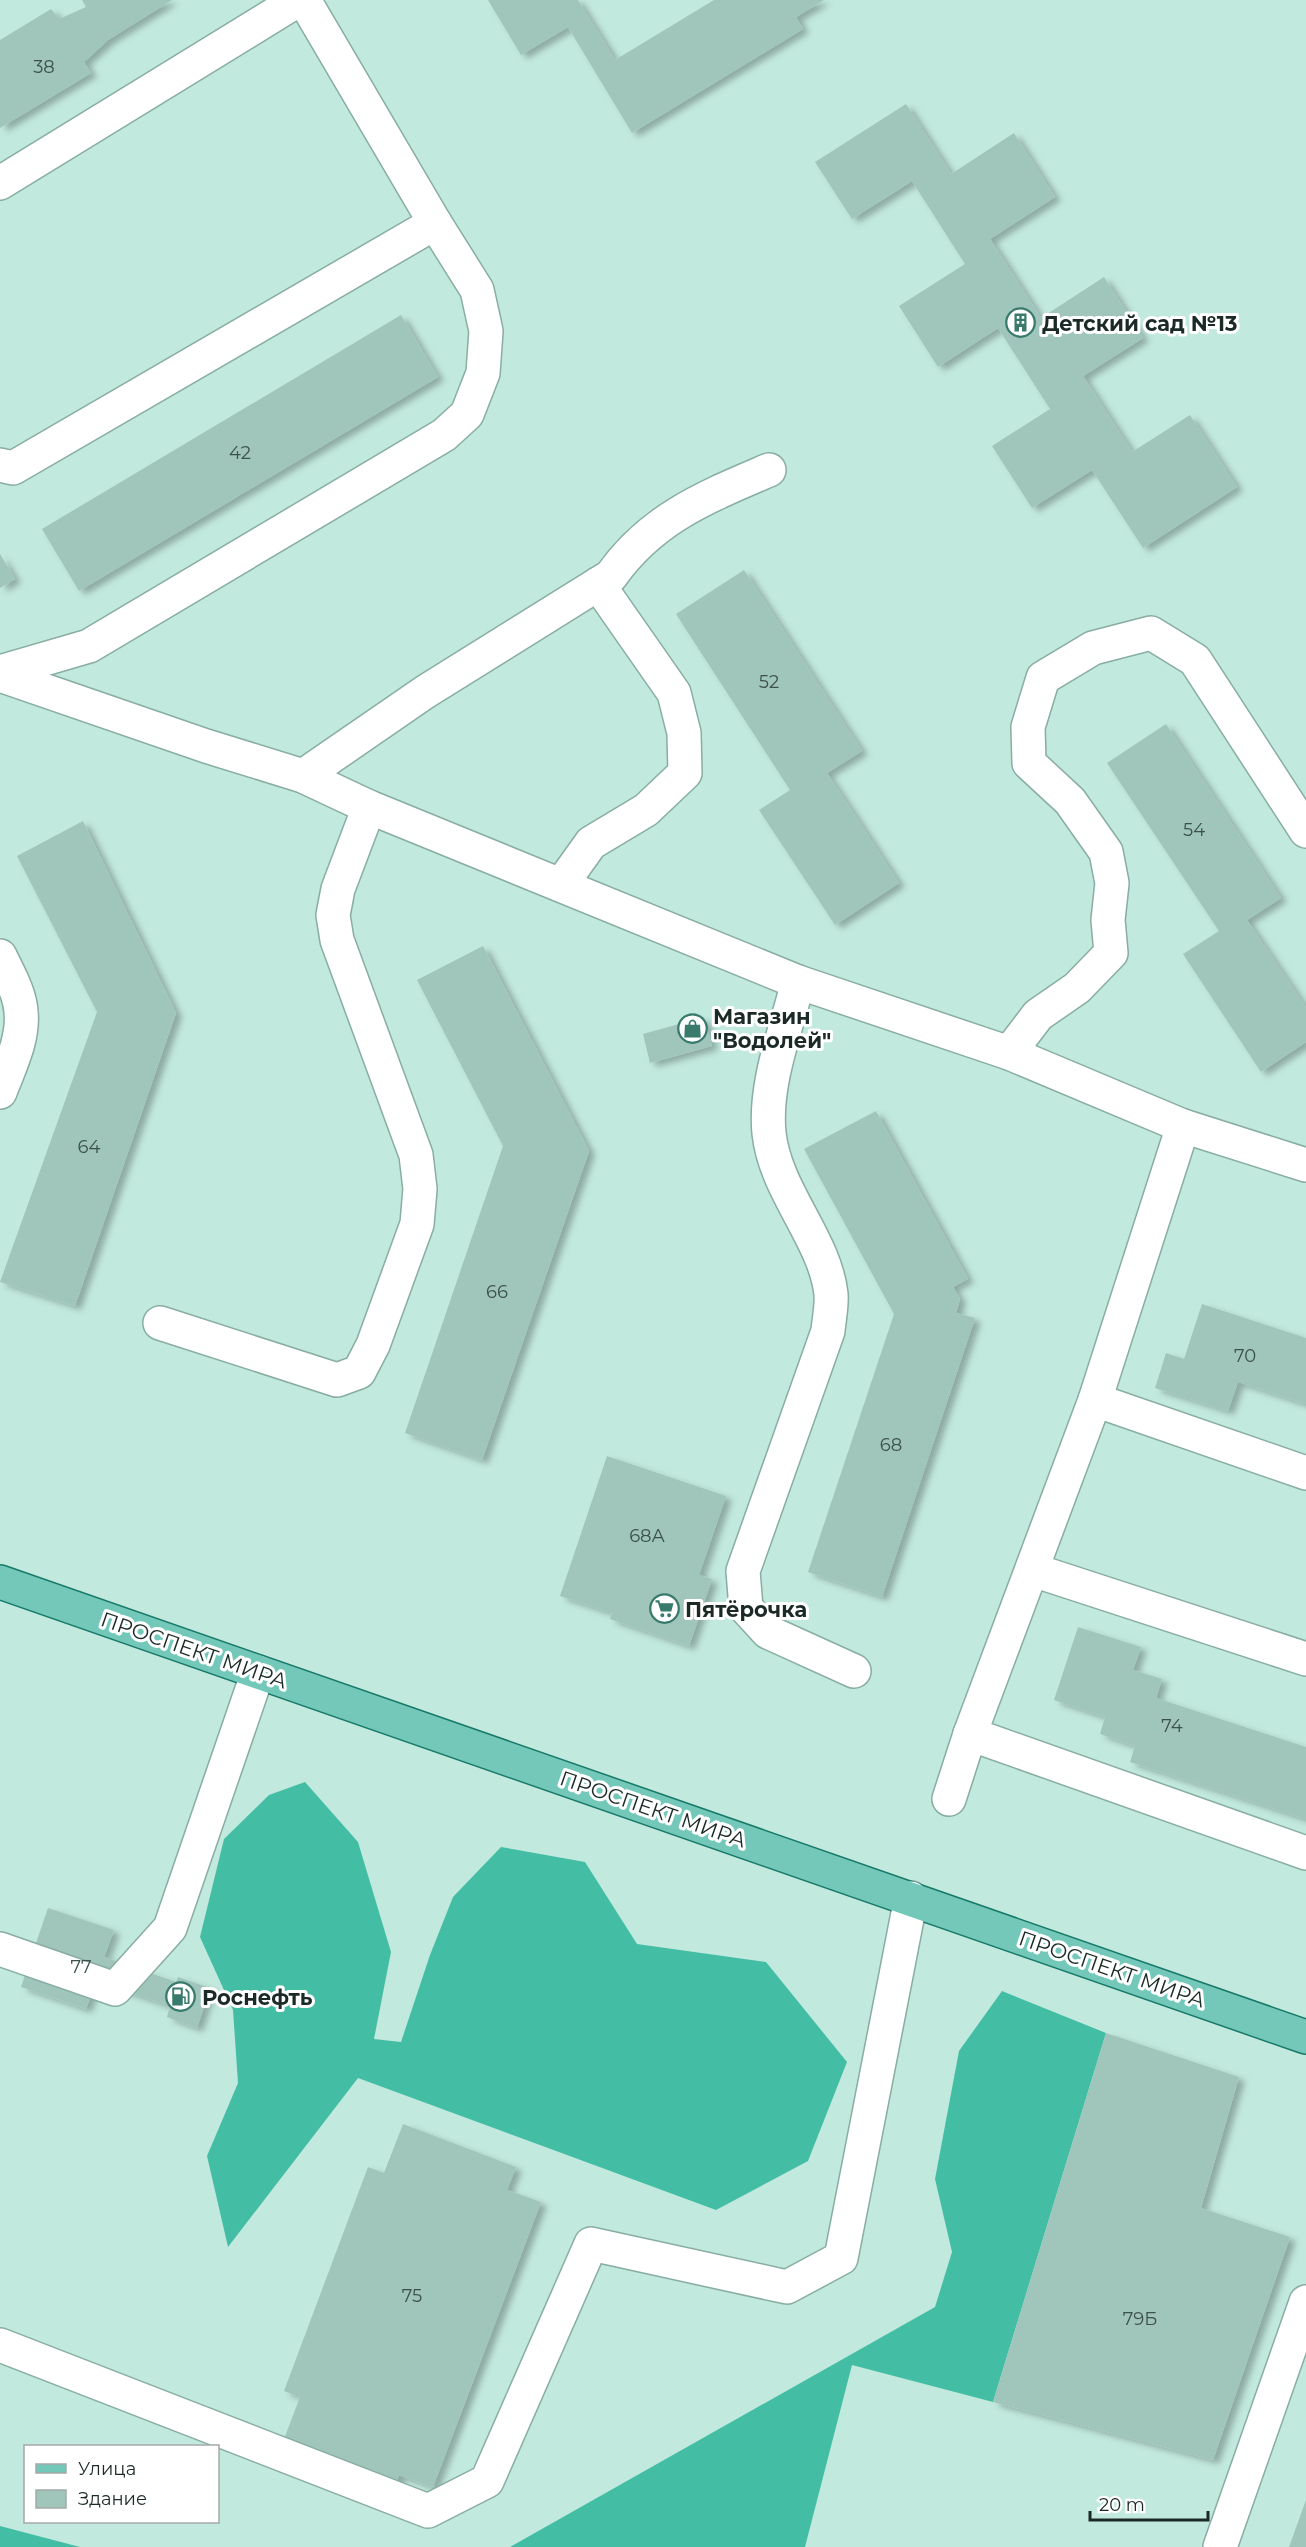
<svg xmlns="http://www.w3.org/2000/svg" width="1306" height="2547" font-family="Montserrat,sans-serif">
  <defs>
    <filter id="shadow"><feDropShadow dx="6" dy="4" stdDeviation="3" flood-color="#0004"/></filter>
  </defs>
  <rect width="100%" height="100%" fill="#c2e9de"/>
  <!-- forest -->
  <g fill="#43bea5">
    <polygon points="305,1782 358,1842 391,1952 374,2039 401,2042 430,1955 453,1897 501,1847 585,1862 637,1944 766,1962 847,2062 808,2161 716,2210 358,2078 228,2247 207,2156 238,2083 233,2010 200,1937 224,1839 269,1795"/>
    <polygon points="1002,1991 1106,2033 993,2402 852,2365 805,2547 510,2547 935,2307 952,2252 935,2179 959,2051"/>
    <polygon points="0,2526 80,2547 0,2547"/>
  </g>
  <!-- building -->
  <g fill="#a0c6bc" filter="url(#shadow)">
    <polygon points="82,0 172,0 108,40 84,62 91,73 0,128 0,40 51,9 59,19 86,7"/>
    <polygon points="488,0 578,0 615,60 714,0 824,0 796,17 803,29 632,133 568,27 521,55"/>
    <polygon points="906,104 951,174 1014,133 1055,197 990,239 1041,318 1104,277 1143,338 1083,376 1132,452 1190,415 1237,487 1143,548 1092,470 1032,508 992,446 1050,409 998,328 938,367 899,306 965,264 912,181 852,219 815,162"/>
    <polygon points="401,315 438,377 79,591 42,529"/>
    <polygon points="0,554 15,579 0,588"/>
    <polygon points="744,570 862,751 827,773 899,883 835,925 759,810 790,790 676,614"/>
    <polygon points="1166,724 1281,898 1247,920 1306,1008 1306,1042 1261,1072 1183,954 1219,931 1107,763"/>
    <polygon points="83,821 176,1013 75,1306 0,1282 97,1012 17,856"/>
    <polygon points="483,946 589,1151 482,1460 405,1433 503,1146 417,980"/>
    <polygon points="704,1017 712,1046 650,1063 643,1034"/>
    <polygon points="876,1111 968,1279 953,1287 960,1299 956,1313 975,1318 882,1597 808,1572 894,1314 804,1149"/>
    <polygon points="1202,1304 1306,1338 1306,1404 1238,1382 1228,1411 1155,1388 1166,1353 1184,1359"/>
    <polygon points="607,1456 726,1496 699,1575 712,1579 689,1646 610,1619 612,1613 560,1596"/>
    <polygon points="1078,1627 1141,1647 1133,1670 1162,1679 1156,1698 1306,1747 1306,1819 1130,1762 1135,1746 1100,1734 1105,1717 1054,1700"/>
    <polygon points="48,1908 114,1930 104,1957 176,1982 178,1977 210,1988 197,2028 167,2017 170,2006 96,1981 86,2009 21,1987"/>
    <polygon points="1106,2033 1239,2077 1201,2208 1290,2237 1213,2460 993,2402"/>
    <polygon points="403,2124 516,2167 507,2190 541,2202 433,2487 399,2475 394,2489 281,2447 300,2397 284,2391 368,2167 384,2173"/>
    <polygon points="1306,2500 1306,2547 1289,2547"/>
  </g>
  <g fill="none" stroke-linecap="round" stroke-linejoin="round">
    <defs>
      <g id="minor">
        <polyline points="0,183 298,0"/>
        <polyline points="0,465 13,468 435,223 304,0"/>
        <polyline points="0,672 89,646 444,435 467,414 483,373 486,331 477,290 435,223"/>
        <polyline points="0,675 206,746 303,776 369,807 798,982 1009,1053 1183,1126 1306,1165"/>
        <path d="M303,776l122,-84 186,-116c41,-58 95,-79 158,-106"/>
        <polyline points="561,885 591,843 646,810 685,773 684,733 674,693 598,584"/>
        <path d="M0,956c8,17 20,37 21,56 3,27 -12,56 -21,80"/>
        <path d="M798,982c-12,48 -34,102 -29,151 6,58 56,106 62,161 1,12 -2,25 -3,37l-85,240 3,37 22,24 86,39"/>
        <polyline points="1009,1053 1038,1015 1077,988 1111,953 1108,920 1112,883 1106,852 1070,801 1029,763 1028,727 1043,678 1093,648 1151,633 1195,660 1306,831"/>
        <polyline points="160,1323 337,1380 359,1372 373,1345 417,1224 420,1189 416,1155 337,940 333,915 338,889 369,807"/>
        <polyline points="1095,1400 1306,1473"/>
        <polyline points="1033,1570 1306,1659"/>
        <polyline points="970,1734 1306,1853"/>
        <polyline points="949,1799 970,1734 1095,1400 1183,1126"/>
        <polyline points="0,1949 115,1989 170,1928 258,1672"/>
        <polyline points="0,2345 428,2511 487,2481 591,2244 787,2287 841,2258 911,1898"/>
        <polyline points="1220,2547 1306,2302"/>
      </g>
      <polyline id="major" points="0,1582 1306,2037"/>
    </defs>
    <!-- minor casing -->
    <use href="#minor" stroke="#88ada3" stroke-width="36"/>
    <!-- major casing -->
    <use href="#major" stroke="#177968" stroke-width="36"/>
    <!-- minor -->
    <use href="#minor" stroke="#fff" stroke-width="33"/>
    <!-- major -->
    <use href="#major" stroke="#73c8ba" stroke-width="33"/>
  </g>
  <!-- icons -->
  <defs>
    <symbol id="building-ring" viewBox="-11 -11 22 22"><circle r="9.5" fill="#fff" stroke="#387a6b" stroke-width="1.5"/><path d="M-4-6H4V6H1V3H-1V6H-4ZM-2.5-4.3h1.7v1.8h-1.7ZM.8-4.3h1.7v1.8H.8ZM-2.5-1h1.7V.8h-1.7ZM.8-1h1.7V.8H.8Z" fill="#387a6b"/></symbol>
    <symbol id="shop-ring" viewBox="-11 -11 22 22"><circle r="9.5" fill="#fff" stroke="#387a6b" stroke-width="1.5"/><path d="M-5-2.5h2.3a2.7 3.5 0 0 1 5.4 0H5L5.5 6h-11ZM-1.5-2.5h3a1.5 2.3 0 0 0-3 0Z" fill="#387a6b"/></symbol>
    <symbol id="supermarket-ring" viewBox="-11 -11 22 22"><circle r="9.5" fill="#fff" stroke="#387a6b" stroke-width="1.5"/><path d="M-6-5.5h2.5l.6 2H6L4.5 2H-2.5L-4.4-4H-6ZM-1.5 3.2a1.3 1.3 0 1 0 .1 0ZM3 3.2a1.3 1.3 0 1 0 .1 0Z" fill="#387a6b"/></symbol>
    <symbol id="fuel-ring" viewBox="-11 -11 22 22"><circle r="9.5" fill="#fff" stroke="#387a6b" stroke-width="1.5"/><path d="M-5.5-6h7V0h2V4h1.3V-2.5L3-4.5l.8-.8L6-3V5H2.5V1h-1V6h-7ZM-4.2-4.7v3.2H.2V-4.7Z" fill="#387a6b"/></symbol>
  </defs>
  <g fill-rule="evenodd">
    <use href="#building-ring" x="1004" y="306" width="33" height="33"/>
    <use href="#shop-ring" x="676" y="1012" width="33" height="33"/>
    <use href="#supermarket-ring" x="648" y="1592" width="33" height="33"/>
    <use href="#fuel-ring" x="164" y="1980" width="33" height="33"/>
  </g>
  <g text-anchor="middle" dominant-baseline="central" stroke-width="6" stroke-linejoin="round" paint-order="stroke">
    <!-- number labels -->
    <g font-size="18" fill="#3c514c">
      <text x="44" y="67">38</text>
      <text x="240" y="453">42</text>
      <text x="769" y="682">52</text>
      <text x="1194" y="830">54</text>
      <text x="89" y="1147">64</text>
      <text x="497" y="1292">66</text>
      <text x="1245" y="1356">70</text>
      <text x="891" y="1445">68</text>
      <text x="647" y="1536">68А</text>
      <text x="1172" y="1726">74</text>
      <text x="81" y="1967">77</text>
      <text x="412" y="2296">75</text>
      <text x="1140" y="2319">79Б</text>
    </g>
    <!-- poi labels -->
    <g font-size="21" font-weight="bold" fill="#1b2a26" stroke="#fff" text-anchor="start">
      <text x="1042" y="323">Детский сад №13</text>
      <text x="713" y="1016">Магазин<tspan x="713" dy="24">"Водолей"</tspan></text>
      <text x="685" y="1609">Пятёрочка</text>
      <text x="202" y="1997">Роснефть</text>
    </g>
    <!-- street labels -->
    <g font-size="21" fill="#1b2a26" stroke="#fff">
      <text transform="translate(194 1650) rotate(19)">ПРОСПЕКТ МИРА</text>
      <text transform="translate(653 1809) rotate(19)">ПРОСПЕКТ МИРА</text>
      <text transform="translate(1112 1969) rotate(19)">ПРОСПЕКТ МИРА</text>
    </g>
  </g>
  <!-- legend -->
  <rect x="24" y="2445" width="195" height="78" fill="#ffffff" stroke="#a4aaa8" stroke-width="1.5"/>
  <rect x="36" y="2464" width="30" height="9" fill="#73c8ba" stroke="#a4aaa8" stroke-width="1.5"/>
  <text x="78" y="2475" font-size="18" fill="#1b2a26">Улица</text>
  <rect x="36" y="2490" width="30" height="18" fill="#a0c6bc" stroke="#a4aaa8" stroke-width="1.5"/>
  <text x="78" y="2505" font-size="18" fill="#1b2a26">Здание</text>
  <!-- scale -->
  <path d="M1090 2511v9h118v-9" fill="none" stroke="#1b2a26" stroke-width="3"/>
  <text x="1099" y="2511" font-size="18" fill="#1b2a26" stroke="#ffffff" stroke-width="4.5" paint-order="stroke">20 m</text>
</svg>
